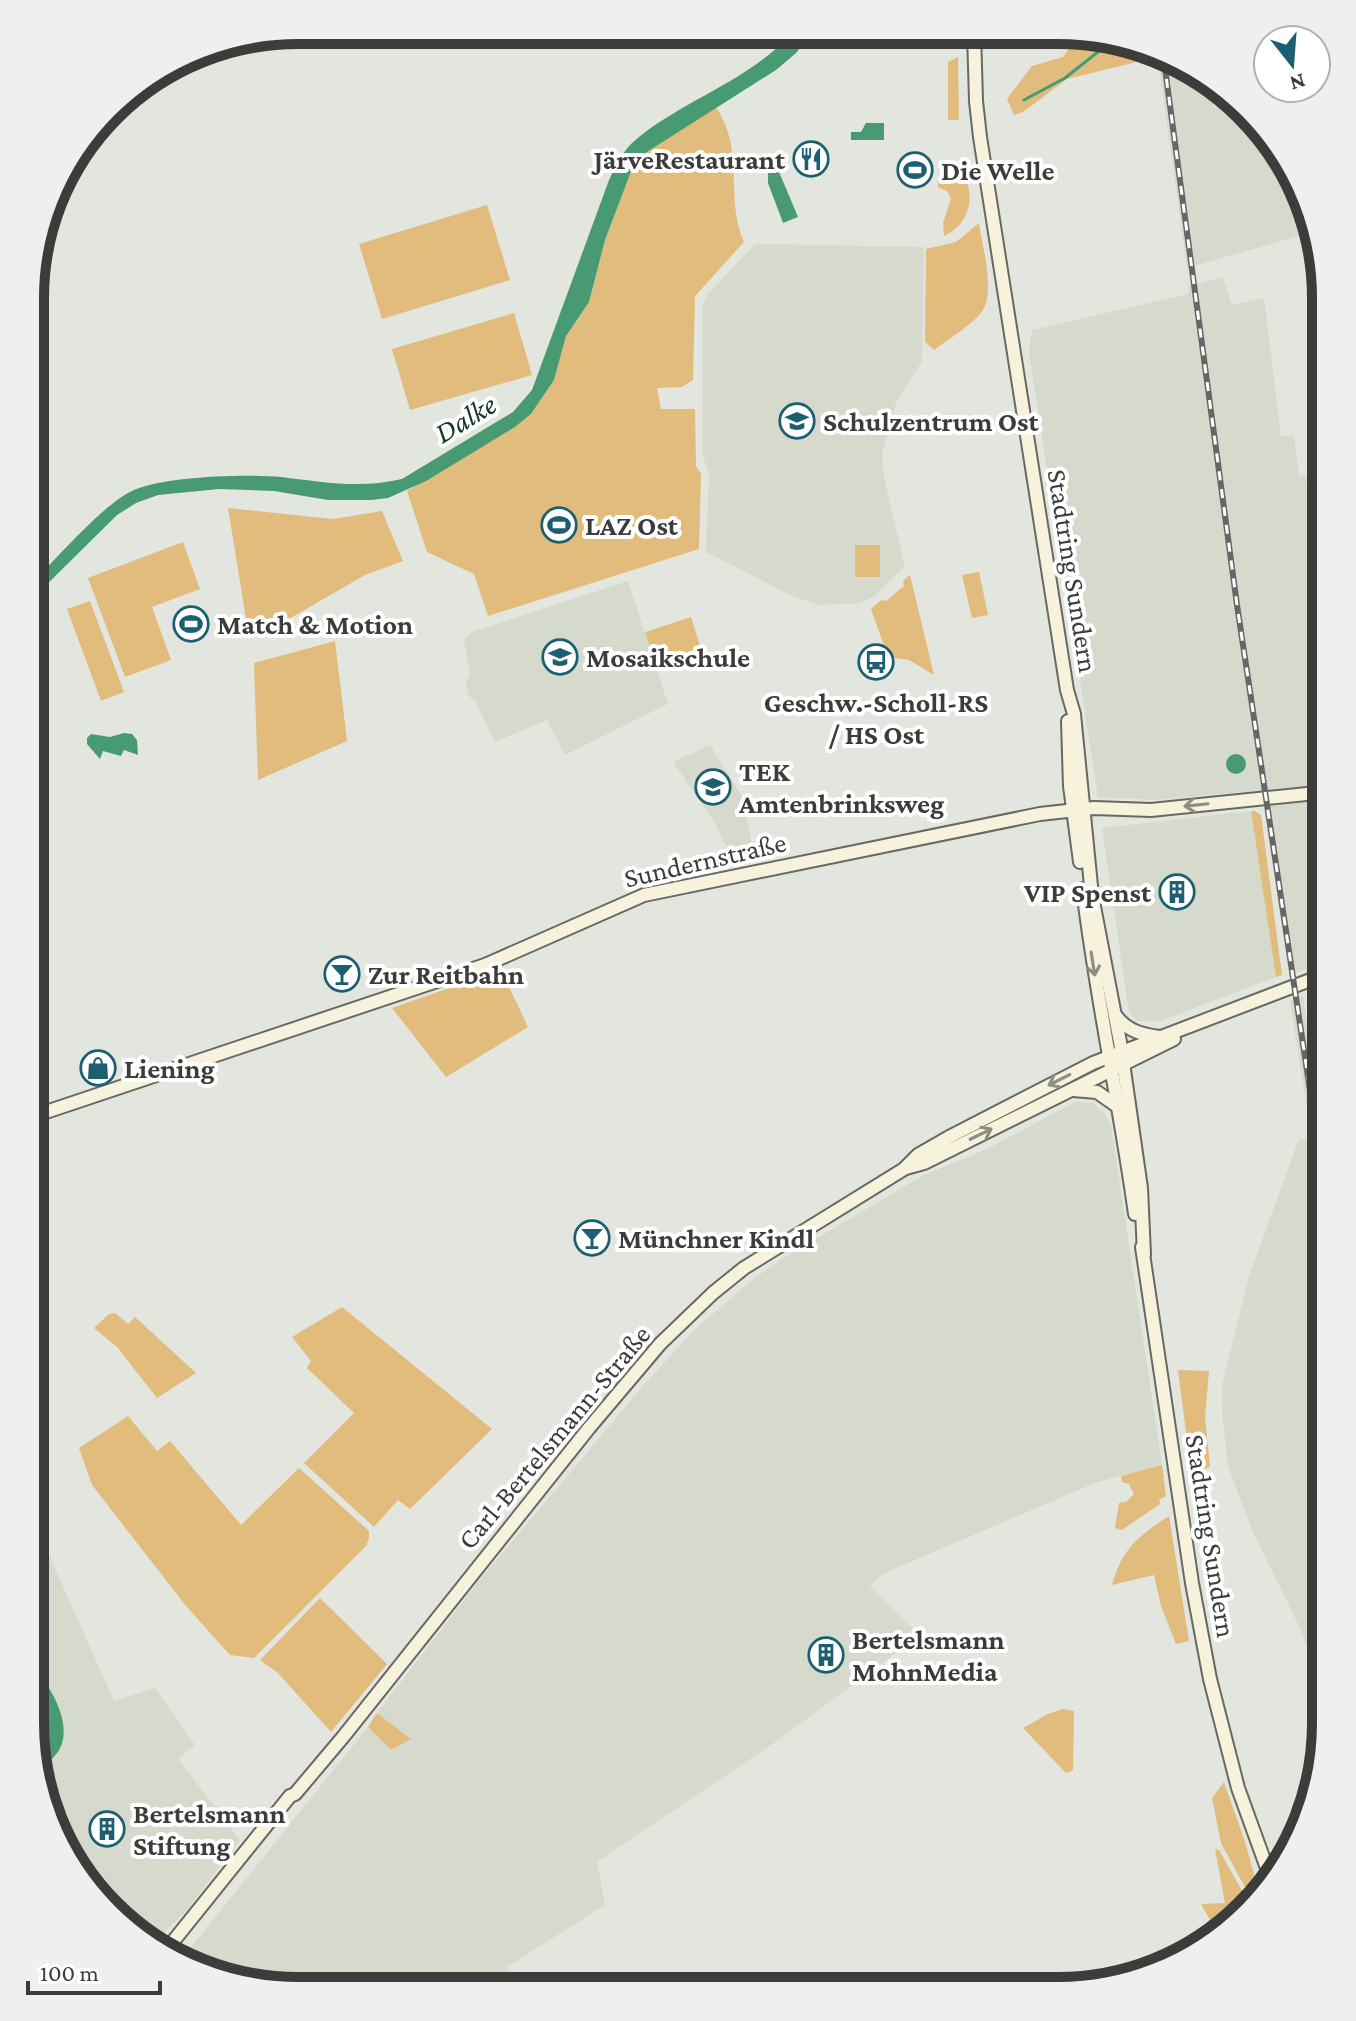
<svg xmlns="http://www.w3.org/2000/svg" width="1356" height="2021" font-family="'Crimson Pro',serif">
  <rect width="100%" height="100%" fill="#e3e5df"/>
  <!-- built -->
  <g fill="#d6dacd">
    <polygon points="1158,59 1221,85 1305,195 1313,232 1187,268"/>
    <polygon points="755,244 924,247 922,361 896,403 882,454 885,482 905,566 873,597 860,603 820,605 795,597 706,552 709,473 703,457 703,305 708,294"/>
    <polygon points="1223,277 1232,305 1264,298 1281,436 1294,435 1299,476 1306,476 1317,552 1326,554 1326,603 1317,645 1326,750 1326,781 1324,784 1155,800 1098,797 1029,353 1032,330 1188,294 1188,286"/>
    <polygon points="628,581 668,704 565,755 547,720 495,742 475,701 468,695 466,681 470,676 464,639 472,632"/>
    <polygon points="710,745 749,807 745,810 756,861 734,865 717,826 673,762"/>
    <polygon points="1326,800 1326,962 1289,975 1264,807"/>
    <polygon points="1251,811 1276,977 1160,1021 1137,1021 1129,1012 1102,828"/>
    <polygon points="1303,996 1321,1126 1326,1127 1325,1691 1298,1624 1252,1530 1228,1466 1222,1413 1222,1385 1249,1276 1299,1139 1312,1139 1290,1001"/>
    <polygon points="1075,1102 1092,1103 1105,1114 1111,1125 1162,1465 1097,1482 882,1574 870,1586 912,1628 912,1641 774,1743 597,1862 605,1905 507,1967 519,1989 263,1989 184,1956 368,1727 391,1750 410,1738 377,1713 478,1582 643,1386 693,1331 753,1279 787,1256 922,1176 987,1149"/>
    <polygon points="30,1518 33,1519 114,1701 155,1688 195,1745 178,1759 240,1840 185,1912 153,1943 135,1936 51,1826 30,1723"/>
  </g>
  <!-- green -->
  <g fill="#e1bc7c">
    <polygon points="1082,32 1094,32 1149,55 1149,59 1067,79 1023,112 1014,115 1007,99 1032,66 1063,57"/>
    <polygon points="958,57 959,120 948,120 948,62"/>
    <path d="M716,107c30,46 8,89 28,135l-49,54 -2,84 -11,7 -25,1 4,21h34l1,57 5,8 -2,75 -211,67 -14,-42 -47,-22 -20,-61 108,-64 16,-13 23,-34 12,-44 23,-34 16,-62 27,-71 7,-12z"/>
    <path d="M938,181h29c7,23 0,44 -23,55l-1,-13 8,-25 -4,-7 -9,-4z"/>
    <polygon points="487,205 510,280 382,319 359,244"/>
    <path d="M979,223c3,23 16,66 4,87 -8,13 -36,30 -49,40l-9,-8 1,-93 30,-7z"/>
    <polygon points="514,313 532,375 410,410 392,349"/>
    <polygon points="228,508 333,519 382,511 403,561 365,575 261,635 248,631"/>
    <polygon points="183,542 200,589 152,607 171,660 125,677 88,578"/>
    <rect x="855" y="545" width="25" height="32"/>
    <polygon points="979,572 988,615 972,618 962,575"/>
    <polygon points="910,575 934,675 909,660 888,657 871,609 881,600 886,601 904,586 903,581"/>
    <polygon points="90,601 124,692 101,701 67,609"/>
    <polygon points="691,617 703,656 658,671 645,632"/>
    <polygon points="335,641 347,741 258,780 254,663"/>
    <polygon points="1251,811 1255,811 1261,815 1282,975 1276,977"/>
    <polygon points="501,970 528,1027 446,1077 392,1008"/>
    <polygon points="342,1307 492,1429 410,1509 398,1500 374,1527 304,1463 354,1413 307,1368 311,1361 292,1337"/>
    <polygon points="115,1313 128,1324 135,1317 196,1373 157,1398 117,1347 94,1328 109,1314"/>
    <polygon points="1178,1370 1209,1371 1205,1418 1210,1466 1192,1478"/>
    <polygon points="128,1416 157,1451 170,1441 241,1525 299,1468 369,1531 369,1538 366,1546 254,1658 230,1655 186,1606 92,1485 79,1448"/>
    <polygon points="1162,1465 1166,1496 1159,1500 1160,1504 1122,1530 1115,1528 1119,1503 1126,1502 1134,1494 1129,1484 1122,1482 1121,1476"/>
    <path d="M1169,1516l20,125 -13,3 -15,-38 -7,-31 -42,10c10,-36 26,-49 57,-69z"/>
    <polygon points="320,1598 387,1664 331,1732 278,1673 260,1660"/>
    <polygon points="1063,1709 1074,1711 1073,1770 1066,1773 1023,1728 1048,1714"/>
    <polygon points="377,1713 411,1739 391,1750 368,1727"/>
    <polygon points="1224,1782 1245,1842 1260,1895 1253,1902 1221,1843 1212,1798"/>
    <polygon points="1215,1849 1219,1850 1250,1905 1220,1937 1201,1904 1225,1903"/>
  </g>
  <!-- water -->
  <g fill="#479a72">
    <path d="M793,31l19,1 -16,21 -20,17 -137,87 -7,12 -27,71 -16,62 -23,34 -12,44 -23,34 -16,13 -89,54 -38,17 -17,2h-43l-54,-9 -55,-2 -61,6 -22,8 -19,12 -85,84v-16c24,-24 70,-77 98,-91 30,-16 117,-18 151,-15 42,5 79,12 121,2l111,-67 19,-22 77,-210c6,-12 12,-26 22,-36 47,-43 121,-63 162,-113z"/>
    <polygon points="866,123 884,123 884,140 851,140 851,132 861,132"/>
    <polygon points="768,167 777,167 798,217 783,223 768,183"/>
    <polygon points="124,733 132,734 137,740 138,755 124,750 121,756 103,751 100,759 87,744 87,738 91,734 110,737"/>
    <circle cx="1236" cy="764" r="10"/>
    <path d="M30,1664c18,17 42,57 31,82 -3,9 -15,18 -22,25l-9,-48z"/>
  </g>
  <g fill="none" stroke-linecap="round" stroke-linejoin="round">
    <!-- stream -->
    <g stroke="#479a72" stroke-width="3">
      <polyline points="1090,32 1099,34"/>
      <polyline points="1024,100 1065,78 1113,40"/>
    </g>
    <defs>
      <g id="secondary">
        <polyline points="974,32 976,101 980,137 1067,690 1074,714 1092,896 1120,1042 1141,1188 1144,1254"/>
        <polyline points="1068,721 1070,786 1080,862"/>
        <path d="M1083,889c13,109 37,216 52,325"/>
        <path d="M1116,1016c11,15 25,18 43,21"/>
        <polyline points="1073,1090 1097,1092 1117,1106"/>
        <polyline points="31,1117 485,965 644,895 1040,814 1094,808 1151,810 1326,792"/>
        <polyline points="906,1168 924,1163 1174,1039"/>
        <polyline points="1142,1247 1192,1583 1210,1679 1238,1788 1272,1882"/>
        <polyline points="167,1949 290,1796 295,1794 343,1737 589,1428 660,1344 713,1293 744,1268 904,1169 918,1155 951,1136 1093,1063 1326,974"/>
      </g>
    </defs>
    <!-- secondary casing -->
    <use href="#secondary" stroke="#686964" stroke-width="16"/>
    <!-- secondary -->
    <use href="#secondary" stroke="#f6f2db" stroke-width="12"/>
    <defs>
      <polyline id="rail" points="1164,61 1237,605 1326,1197"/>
    </defs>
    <!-- rail casing -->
    <use href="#rail" stroke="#666764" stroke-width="6"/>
    <!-- rail -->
    <use href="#rail" stroke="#fff" stroke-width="3" stroke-dasharray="9" stroke-linecap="butt"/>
  </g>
  <!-- one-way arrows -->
  <defs><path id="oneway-shaft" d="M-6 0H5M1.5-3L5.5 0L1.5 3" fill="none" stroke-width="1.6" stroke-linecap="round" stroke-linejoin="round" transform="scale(2)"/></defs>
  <g stroke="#908e83">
    <use href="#oneway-shaft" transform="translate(1196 805) rotate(174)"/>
    <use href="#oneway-shaft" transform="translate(1093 964) rotate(81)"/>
    <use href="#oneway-shaft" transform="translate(1059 1080) rotate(153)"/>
    <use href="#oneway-shaft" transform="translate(981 1134) rotate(-26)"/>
  </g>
  <!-- icons -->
  <defs>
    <symbol id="restaurant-ring" viewBox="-11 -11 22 22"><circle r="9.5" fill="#fff" stroke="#1b5f71" stroke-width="1.5"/><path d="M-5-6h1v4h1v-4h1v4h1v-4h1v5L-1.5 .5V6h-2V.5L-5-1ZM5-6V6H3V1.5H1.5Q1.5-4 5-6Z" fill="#1b5f71"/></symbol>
    <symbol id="stadium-ring" viewBox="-11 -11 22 22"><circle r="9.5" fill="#fff" stroke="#1b5f71" stroke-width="1.5"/><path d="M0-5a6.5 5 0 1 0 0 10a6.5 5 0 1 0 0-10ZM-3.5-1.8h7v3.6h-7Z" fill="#1b5f71"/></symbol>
    <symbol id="school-ring" viewBox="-11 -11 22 22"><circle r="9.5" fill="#fff" stroke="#1b5f71" stroke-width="1.5"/><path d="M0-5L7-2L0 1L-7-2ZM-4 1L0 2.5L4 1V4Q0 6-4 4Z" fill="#1b5f71"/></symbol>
    <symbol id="bus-ring" viewBox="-11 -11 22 22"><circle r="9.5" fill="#fff" stroke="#1b5f71" stroke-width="1.5"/><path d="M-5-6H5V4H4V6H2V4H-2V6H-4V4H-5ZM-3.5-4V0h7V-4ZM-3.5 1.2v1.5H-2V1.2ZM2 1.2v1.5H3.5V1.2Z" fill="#1b5f71"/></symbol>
    <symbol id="building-ring" viewBox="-11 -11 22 22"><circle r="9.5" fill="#fff" stroke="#1b5f71" stroke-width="1.5"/><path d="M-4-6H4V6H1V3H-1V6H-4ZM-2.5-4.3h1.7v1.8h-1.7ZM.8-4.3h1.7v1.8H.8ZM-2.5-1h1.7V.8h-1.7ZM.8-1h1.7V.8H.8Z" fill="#1b5f71"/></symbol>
    <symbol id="bar-ring" viewBox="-11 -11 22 22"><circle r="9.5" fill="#fff" stroke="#1b5f71" stroke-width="1.5"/><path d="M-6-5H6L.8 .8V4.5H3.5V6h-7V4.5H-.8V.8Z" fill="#1b5f71"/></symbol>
    <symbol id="shop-ring" viewBox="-11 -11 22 22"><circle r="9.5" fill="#fff" stroke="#1b5f71" stroke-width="1.5"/><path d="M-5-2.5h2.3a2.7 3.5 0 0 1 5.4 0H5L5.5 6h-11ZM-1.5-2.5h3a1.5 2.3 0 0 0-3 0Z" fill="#1b5f71"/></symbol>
  </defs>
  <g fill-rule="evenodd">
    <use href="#restaurant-ring" x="791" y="139" width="40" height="40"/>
    <use href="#stadium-ring" x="895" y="150" width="40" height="40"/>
    <use href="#school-ring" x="777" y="401" width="40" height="40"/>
    <use href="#stadium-ring" x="539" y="505" width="40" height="40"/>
    <use href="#stadium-ring" x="171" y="604" width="40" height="40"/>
    <use href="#school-ring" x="540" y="637" width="40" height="40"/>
    <use href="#bus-ring" x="856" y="642" width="40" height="40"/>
    <use href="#school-ring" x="693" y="767" width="40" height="40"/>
    <use href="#building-ring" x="1157" y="872" width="40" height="40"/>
    <use href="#bar-ring" x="322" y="954" width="40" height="40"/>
    <use href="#shop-ring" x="78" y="1048" width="40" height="40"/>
    <use href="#bar-ring" x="572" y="1218" width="40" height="40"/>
    <use href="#building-ring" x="806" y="1635" width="40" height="40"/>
    <use href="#building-ring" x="87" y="1809" width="40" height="40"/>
  </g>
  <g text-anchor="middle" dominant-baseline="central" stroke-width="8" stroke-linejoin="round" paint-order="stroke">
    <!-- poi labels -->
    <g font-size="28" font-weight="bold" fill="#3c3d3b" stroke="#fff" text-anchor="start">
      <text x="785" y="159" text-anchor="end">JärveRestaurant</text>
      <text x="941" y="170">Die Welle</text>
      <text x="823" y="421">Schulzentrum Ost</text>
      <text x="585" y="525">LAZ Ost</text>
      <text x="217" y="624">Match &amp; Motion</text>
      <text x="586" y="657">Mosaikschule</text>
      <text x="876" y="702" text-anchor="middle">Geschw.-Scholl-RS<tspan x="876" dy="32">/ HS Ost</tspan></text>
      <text x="739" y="771">TEK<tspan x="739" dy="32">Amtenbrinksweg</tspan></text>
      <text x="1151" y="892" text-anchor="end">VIP Spenst</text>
      <text x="368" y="974">Zur Reitbahn</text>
      <text x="124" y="1068">Liening</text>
      <text x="618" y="1238">Münchner Kindl</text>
      <text x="852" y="1639">Bertelsmann<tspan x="852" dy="32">MohnMedia</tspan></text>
      <text x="133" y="1813">Bertelsmann<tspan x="133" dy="32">Stiftung</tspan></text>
    </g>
    <!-- street labels -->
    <g font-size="28" fill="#3c3d3b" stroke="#fff">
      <text transform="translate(1073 571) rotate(81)">Stadtring Sundern</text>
      <text transform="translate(705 860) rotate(-13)">Sundernstraße</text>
      <text transform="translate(554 1437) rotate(-50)">Carl-Bertelsmann-Straße</text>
      <text transform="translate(1211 1536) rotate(81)">Stadtring Sundern</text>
    </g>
    <!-- water labels -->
    <g font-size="30" font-style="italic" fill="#133827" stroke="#fff">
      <text transform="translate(465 418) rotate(-31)">Dalke</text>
    </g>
  </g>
  <!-- crop -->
  <path d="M0 0H1356V2021H0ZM298 44H1058A254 254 0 0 1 1312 298V1723A254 254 0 0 1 1058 1977H298A254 254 0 0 1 44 1723V298A254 254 0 0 1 298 44Z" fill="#efefef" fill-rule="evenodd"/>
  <path fill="none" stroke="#3c3d3b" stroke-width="10" d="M298 44H1058A254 254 0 0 1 1312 298V1723A254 254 0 0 1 1058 1977H298A254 254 0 0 1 44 1723V298A254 254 0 0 1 298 44Z"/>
  <!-- north arrow -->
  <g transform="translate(1292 64) rotate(163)"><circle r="38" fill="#ffffff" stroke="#b1b1b1" stroke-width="2"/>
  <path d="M0-6L14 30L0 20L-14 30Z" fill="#1b5f71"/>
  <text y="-12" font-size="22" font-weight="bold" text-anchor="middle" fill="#3c3d3b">N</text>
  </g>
  <!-- scale -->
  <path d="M28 1981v12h132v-12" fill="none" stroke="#3c3d3b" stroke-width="4"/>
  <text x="40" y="1981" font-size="24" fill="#3c3d3b" stroke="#ffffff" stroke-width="6" paint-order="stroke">100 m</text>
</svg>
